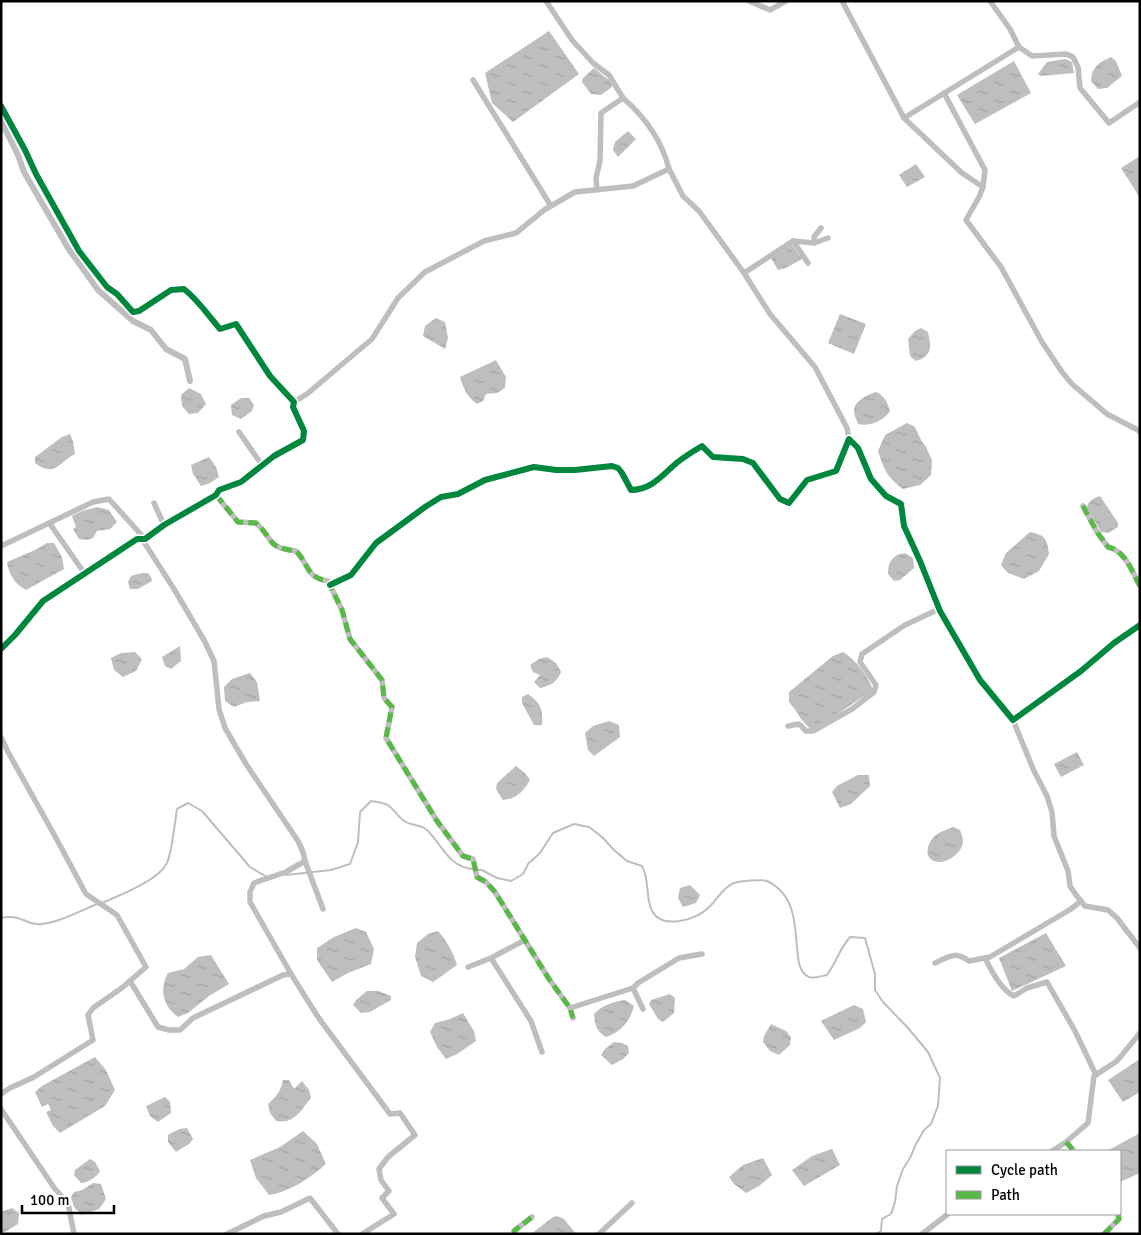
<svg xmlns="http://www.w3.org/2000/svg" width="1141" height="1235" font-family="Signika,sans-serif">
  <defs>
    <pattern id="water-ripples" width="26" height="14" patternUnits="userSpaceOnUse" patternTransform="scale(1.25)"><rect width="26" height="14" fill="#bebebe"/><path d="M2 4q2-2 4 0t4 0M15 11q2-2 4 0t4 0" fill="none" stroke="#a2a2a2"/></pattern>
  </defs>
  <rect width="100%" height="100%" fill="#fff"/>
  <!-- water -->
  <g fill="url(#water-ripples)">
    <polygon points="549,31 579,74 513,122 492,103 485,73"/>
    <path d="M1111,57l5,4 6,15 -15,12 -9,1 -7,-8c0,-13 8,-19 20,-24z"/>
    <polygon points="1065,59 1072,62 1074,73 1041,76 1038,74 1047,62"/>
    <polygon points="1014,61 1031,93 975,124 957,95"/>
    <polygon points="594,68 611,82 612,87 601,95 591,94 582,82 583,78"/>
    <polygon points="628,131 636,139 618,157 613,150 615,142"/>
    <polygon points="1140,156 1140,198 1121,168"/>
    <polygon points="916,164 925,177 907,187 899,175"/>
    <polygon points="792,245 802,259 786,268 778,270 771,258"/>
    <polygon points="840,314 866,324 854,354 828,343"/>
    <polygon points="436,318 445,322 448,338 445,349 423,336 425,326"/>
    <path d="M921,328l7,4c3,15 5,24 -12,29l-6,-5 -2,-17 7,-8z"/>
    <path d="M496,360l10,17 -1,11 -8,5 -11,1 -3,7 -6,3c-9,-6 -14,-16 -17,-27z"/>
    <polygon points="189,388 201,394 206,404 198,413 189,414 182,406 181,395"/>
    <path d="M876,392c9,4 11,10 14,19 -7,10 -20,16 -32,13 -1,-4 -4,-8 -4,-13 0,-10 13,-16 22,-19z"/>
    <polygon points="241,398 249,398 254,405 252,411 241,419 232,415 231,405"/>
    <path d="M907,423l8,4 6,13 5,7 6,13 -1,15 -11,10 -17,4c-16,-12 -19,-19 -25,-38l7,-16z"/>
    <path d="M70,434l3,7 2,13c-16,8 -20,24 -40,9v-6l27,-20z"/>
    <polygon points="209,457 216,467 219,477 210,483 201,486 193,474 191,465"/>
    <path d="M1100,496l18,27v4l-10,6 -7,-1 -14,-24c0,-7 7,-10 13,-12z"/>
    <polygon points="97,507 109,510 117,522 110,529 97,531 93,538 87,540 79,539 73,529 76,527 72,516 82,511"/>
    <path d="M1030,532c16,3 17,8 19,22l-10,17 -15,8 -16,-6 -7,-8 5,-12z"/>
    <path d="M47,543h7l8,14 2,12 -38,21c-11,-6 -17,-15 -19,-28l28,-12z"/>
    <path d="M905,553l8,5 1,10 -14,12 -6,1 -6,-7c0,-12 4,-19 17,-21z"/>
    <polygon points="142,573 148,573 151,577 152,581 138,589 130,589 128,582 131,576"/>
    <polygon points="180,646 181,661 171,669 165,666 162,657"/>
    <polygon points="135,652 142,659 136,671 123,677 114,670 111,658 121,653"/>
    <path d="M843,652c13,8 25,24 30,38l-52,35 -10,4c-11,-8 -13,-17 -22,-27v-10l44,-36z"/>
    <path d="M547,657l9,6 5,9c-5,11 -9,13 -21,16l-6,-6 6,-7 -7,-3 -3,-7 9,-6z"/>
    <polygon points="250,673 257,682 260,701 247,702 234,707 225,701 224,687 232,679"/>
    <path d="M528,694c13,9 15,16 14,31h-8l-12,-22v-6z"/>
    <polygon points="609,721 619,725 620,737 594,756 588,750 585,733 593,726"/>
    <polygon points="1077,752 1084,765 1061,777 1054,764"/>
    <path d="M516,766l9,7 5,7c-7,12 -13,18 -27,20l-7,-11 1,-6z"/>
    <polygon points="858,775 869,775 870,786 851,804 840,808 832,792 837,786"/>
    <path d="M953,827l7,3c1,3 3,8 3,11 0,11 -15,22 -25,21 -16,-2 -11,-20 -2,-27 5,-4 11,-5 17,-8z"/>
    <polygon points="690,885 700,895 696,903 683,907 678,898 680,888"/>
    <polygon points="356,928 366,932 374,949 371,964 348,973 332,982 317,960 317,948 334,937"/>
    <path d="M438,931c9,10 15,21 19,34l-24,17 -12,-6 -6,-19 2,-14 11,-9z"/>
    <polygon points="1046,933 1066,966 1012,991 999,958"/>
    <path d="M211,955l18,29 -20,12 -21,17 -10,4c-15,-11 -19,-28 -10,-44l16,-4 14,-12z"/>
    <polygon points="367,991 378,991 391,996 391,1000 370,1012 361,1013 353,1005 356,1000"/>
    <polygon points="670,994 675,998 674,1013 663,1022 658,1019 649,1004 651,1000"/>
    <path d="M625,1000l9,6c-4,15 -13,26 -28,31 -10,-6 -11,-12 -12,-23 8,-9 19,-12 31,-14z"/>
    <polygon points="854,1005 863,1009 866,1022 860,1028 834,1040 821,1021"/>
    <polygon points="463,1013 474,1031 476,1041 457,1054 446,1059 437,1047 430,1032 435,1023 450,1019"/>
    <polygon points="771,1024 786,1031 791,1037 790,1045 779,1055 770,1051 763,1042 764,1036"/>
    <polygon points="614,1042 622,1043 628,1046 629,1053 623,1059 612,1065 601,1055 605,1049"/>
    <polygon points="95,1057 106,1070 115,1090 105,1106 60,1133 53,1126 46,1112 51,1110 48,1104 42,1107 35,1092 42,1086"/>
    <polygon points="1140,1059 1140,1092 1123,1102 1108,1080"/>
    <path d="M283,1080h6l5,9 8,-8 7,9 2,8c-11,13 -16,26 -35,23l-6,-8 -2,-9c8,-7 13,-13 15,-24z"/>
    <polygon points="165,1097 170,1102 171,1113 158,1122 150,1116 146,1106"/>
    <polygon points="187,1128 193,1139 189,1144 176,1152 168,1142 168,1135 179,1129"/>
    <path d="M303,1131l14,13 9,20c-16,14 -36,28 -57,31l-13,-17 -6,-18 30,-13z"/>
    <polygon points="1140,1133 1140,1173 1120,1182 1120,1151 1107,1151"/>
    <polygon points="832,1149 840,1165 804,1186 792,1170 812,1156"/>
    <polygon points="763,1158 772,1175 759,1186 746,1193 734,1184 729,1177 743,1165"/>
    <path d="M90,1159l5,3 5,9c-3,6 -13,12 -19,12l-7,-8 1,-5z"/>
    <polygon points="93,1183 101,1184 106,1199 99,1209 82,1215 74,1207 71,1197 74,1192 82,1190"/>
    <polygon points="12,1208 19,1213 18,1224 5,1232 1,1232 1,1212"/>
    <polygon points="557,1216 564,1219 576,1234 531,1234 553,1217"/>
  </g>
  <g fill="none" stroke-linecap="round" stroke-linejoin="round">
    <!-- stream -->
    <g stroke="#bebebe" stroke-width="2">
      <path d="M478,870h4l15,8 14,3 12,-7 5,-10 12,-11 13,-20 21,-9 15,3 13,10 12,13 13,11 15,5c8,15 3,30 10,45 10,19 45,9 57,-4 8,-7 14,-20 25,-24 6,-2 28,-4 33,-2 45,21 18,87 42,96 5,2 13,-1 18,-2 10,-14 12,-25 23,-38l15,1 10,36v16l8,12 25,26 20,24 12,26 -2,28 -7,18 -7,6 -8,14 -6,14 -7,11 -6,17 -2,16 -4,12 -9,5 -1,12 -5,3"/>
      <path d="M286,875l45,-5 19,-6 8,-22 2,-30 11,-11c6,1 14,2 18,5 7,5 10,13 17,16 7,4 15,2 21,8 16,16 22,37 46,39"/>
      <path d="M102,903c18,-8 56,-22 65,-40 5,-11 8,-42 10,-54l11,-6 14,8 48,56 17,10"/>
      <path d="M1,918c18,-4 21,4 35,6 16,2 46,-14 61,-20"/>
    </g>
    <!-- canal -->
    <polyline stroke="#bebebe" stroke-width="6" points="1,121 18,155 24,172 68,248 98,290 133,321 151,330 166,349 185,359 190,381"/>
    <!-- street -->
    <g stroke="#bebebe" stroke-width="5.5">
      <polyline points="546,1 572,40 593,63 609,75 623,98 601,113 600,161 596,178 597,190"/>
      <polyline points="749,1 770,10 786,1"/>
      <polyline points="842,1 904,118 962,173 983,187 979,197 966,220 1001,267 1042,342 1062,372 1072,384 1107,414 1138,430 1140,432"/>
      <polyline points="990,1 1010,29 1019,47"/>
      <polyline points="473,80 551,206"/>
      <polyline points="944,93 985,170 983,187"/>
      <path d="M623,98c22,19 39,43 46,71"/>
      <path d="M1,106l24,44 11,24 43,77 28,36 10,7 16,18 6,-1 32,-21 13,-1c14,11 24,26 36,40l16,-5 34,52 24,26 -1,5 11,24 -1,9 -29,16 -33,26 -22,8 -3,5 -52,30 -19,14h-8l-94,62 -28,34 -14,14"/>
      <polyline points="904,118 1019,47 1032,56 1066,54 1073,57 1078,67 1080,88 1109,123 1140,102"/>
      <polyline points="793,241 814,243 828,238"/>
      <polyline points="814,243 814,237 821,228"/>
      <polyline points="744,273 770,314 815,367 847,428 849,439"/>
      <polyline points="294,402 307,394 372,339 398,298 425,272 484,241 516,233 544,210 575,192 633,186 669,169 683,196 699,211 744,273 793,241 808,263"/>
      <polyline points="239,432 262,465"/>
      <path d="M216,495l22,27 18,1c19,17 9,24 40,28 13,13 10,27 32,30l14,29 8,29 32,41 2,18 8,9 -6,31 51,83 26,35 10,3 4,18 9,5 9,10 54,87 21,29 3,10"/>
      <polyline points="154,503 164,525"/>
      <path d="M1083,506l14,26 11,15c18,4 24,25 32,39"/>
      <polyline points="50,524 85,574"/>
      <polyline points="142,539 174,589 204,640 214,661 219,709 225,728 246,764 298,841 303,852 305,861 286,872 254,883 250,892 250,902 291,974"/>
      <polyline points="1,546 93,502 109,499 145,539"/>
      <path d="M330,585l21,-10 25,-32 49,-36 16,-10 17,-3 27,-14 49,-13 22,3h19l37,-4 6,2 4,5 9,17c18,0 29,-12 41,-23 8,-8 20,-15 30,-21l11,11 30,2 10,4 27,36 9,4 18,-23 29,-9 13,-32 9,9 13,31 15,17 15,8 3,22 16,35 20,50 40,69 33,40 68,-49 33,-28 26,-18"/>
      <polyline points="1013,720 1034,771 1047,796 1052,812 1054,836 1068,871 1070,886 1076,895 1085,906 1108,910 1117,918 1140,948"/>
      <polyline points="788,726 799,724 806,731 813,731 852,709 874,692 876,685 860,662 862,654 905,625 939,609"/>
      <polyline points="1,737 8,752 56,838 86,894 117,915 146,967 123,987 93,1008 88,1015 93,1040 34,1077 10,1088 1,1094"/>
      <polyline points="305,861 323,909"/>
      <polyline points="491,958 531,1021 542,1052"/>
      <path d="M985,958c6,12 16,32 29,38l13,-8 20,-6 28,49 21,44"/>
      <path d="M935,963c15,-7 20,-12 34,-2l21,-4 81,-48 10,-8"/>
      <polyline points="468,967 491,958 525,940"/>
      <polyline points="130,981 158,1027 169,1030 180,1030 193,1018 283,975 291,974 318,1017 390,1114 400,1113 415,1135 388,1157 379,1169 381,1180 389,1191 382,1198 394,1214 362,1234"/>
      <polyline points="633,988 643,1009"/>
      <polyline points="570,1008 633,988 638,983 679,958 702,954"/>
      <polyline points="1,1109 55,1189 68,1203 74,1234"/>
      <polyline points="1066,1142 1074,1151"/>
      <polyline points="1052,1151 1066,1142 1088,1123 1094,1076 1117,1061 1140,1033"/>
      <polyline points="227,1234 264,1216 281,1212 310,1198 338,1234"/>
      <polyline points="515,1234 514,1231 532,1217"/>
      <polyline points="599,1234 632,1203"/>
      <polyline points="922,1234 948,1214"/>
      <polyline points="1104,1234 1119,1219 1118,1214"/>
    </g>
    <!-- quiet -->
    <g stroke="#58b947" stroke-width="5" stroke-dasharray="10 5" stroke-linecap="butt">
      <path d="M216,495l22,27 18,1c19,17 9,24 40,28 13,13 10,27 32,30l14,29 8,29 32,41 2,18 8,9 -6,31 51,83 26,35 10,3 4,18 9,5 9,10 54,87 21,29 3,10"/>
      <path d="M1083,506l14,26 11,15c18,4 24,25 32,39"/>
      <polyline points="1066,1142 1074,1151"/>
      <polyline points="515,1234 514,1231 532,1217"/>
      <polyline points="1104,1234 1119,1219 1118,1214"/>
    </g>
    <defs>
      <g id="cycleway">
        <path d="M1,106l24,44 11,24 43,77 28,36 10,7 16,18 6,-1 32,-21 13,-1c14,11 24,26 36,40l16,-5 34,52 24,26 -1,5 11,24 -1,9 -29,16 -33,26 -22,8 -3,5 -52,30 -19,14h-8l-94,62 -28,34 -14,14"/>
        <path d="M330,585l21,-10 25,-32 49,-36 16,-10 17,-3 27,-14 49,-13 22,3h19l37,-4 6,2 4,5 9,17c18,0 29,-12 41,-23 8,-8 20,-15 30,-21l11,11 30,2 10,4 27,36 9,4 18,-23 29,-9 13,-32 9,9 13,31 15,17 15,8 3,22 16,35 20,50 40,69 33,40 68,-49 33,-28 26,-18"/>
      </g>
    </defs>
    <!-- cycleway casing -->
    <use href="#cycleway" stroke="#fff" stroke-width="9"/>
    <!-- cycleway -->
    <use href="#cycleway" stroke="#00873e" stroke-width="6"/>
  </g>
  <!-- border -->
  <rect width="1141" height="1235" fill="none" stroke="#000000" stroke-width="5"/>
  <!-- legend -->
  <rect x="946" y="1150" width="175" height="65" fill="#ffffff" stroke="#999999"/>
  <rect x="956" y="1166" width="25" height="8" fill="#00873e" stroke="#999999"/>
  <text x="991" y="1175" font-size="15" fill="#000000">Cycle path</text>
  <rect x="956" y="1191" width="25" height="8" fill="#58b947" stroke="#999999"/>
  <text x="991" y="1200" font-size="15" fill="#000000">Path</text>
  <!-- scale -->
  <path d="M22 1205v8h92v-8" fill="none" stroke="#000000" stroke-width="2.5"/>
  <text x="30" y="1205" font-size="15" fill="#000000" stroke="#ffffff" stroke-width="4" paint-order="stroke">100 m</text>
</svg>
